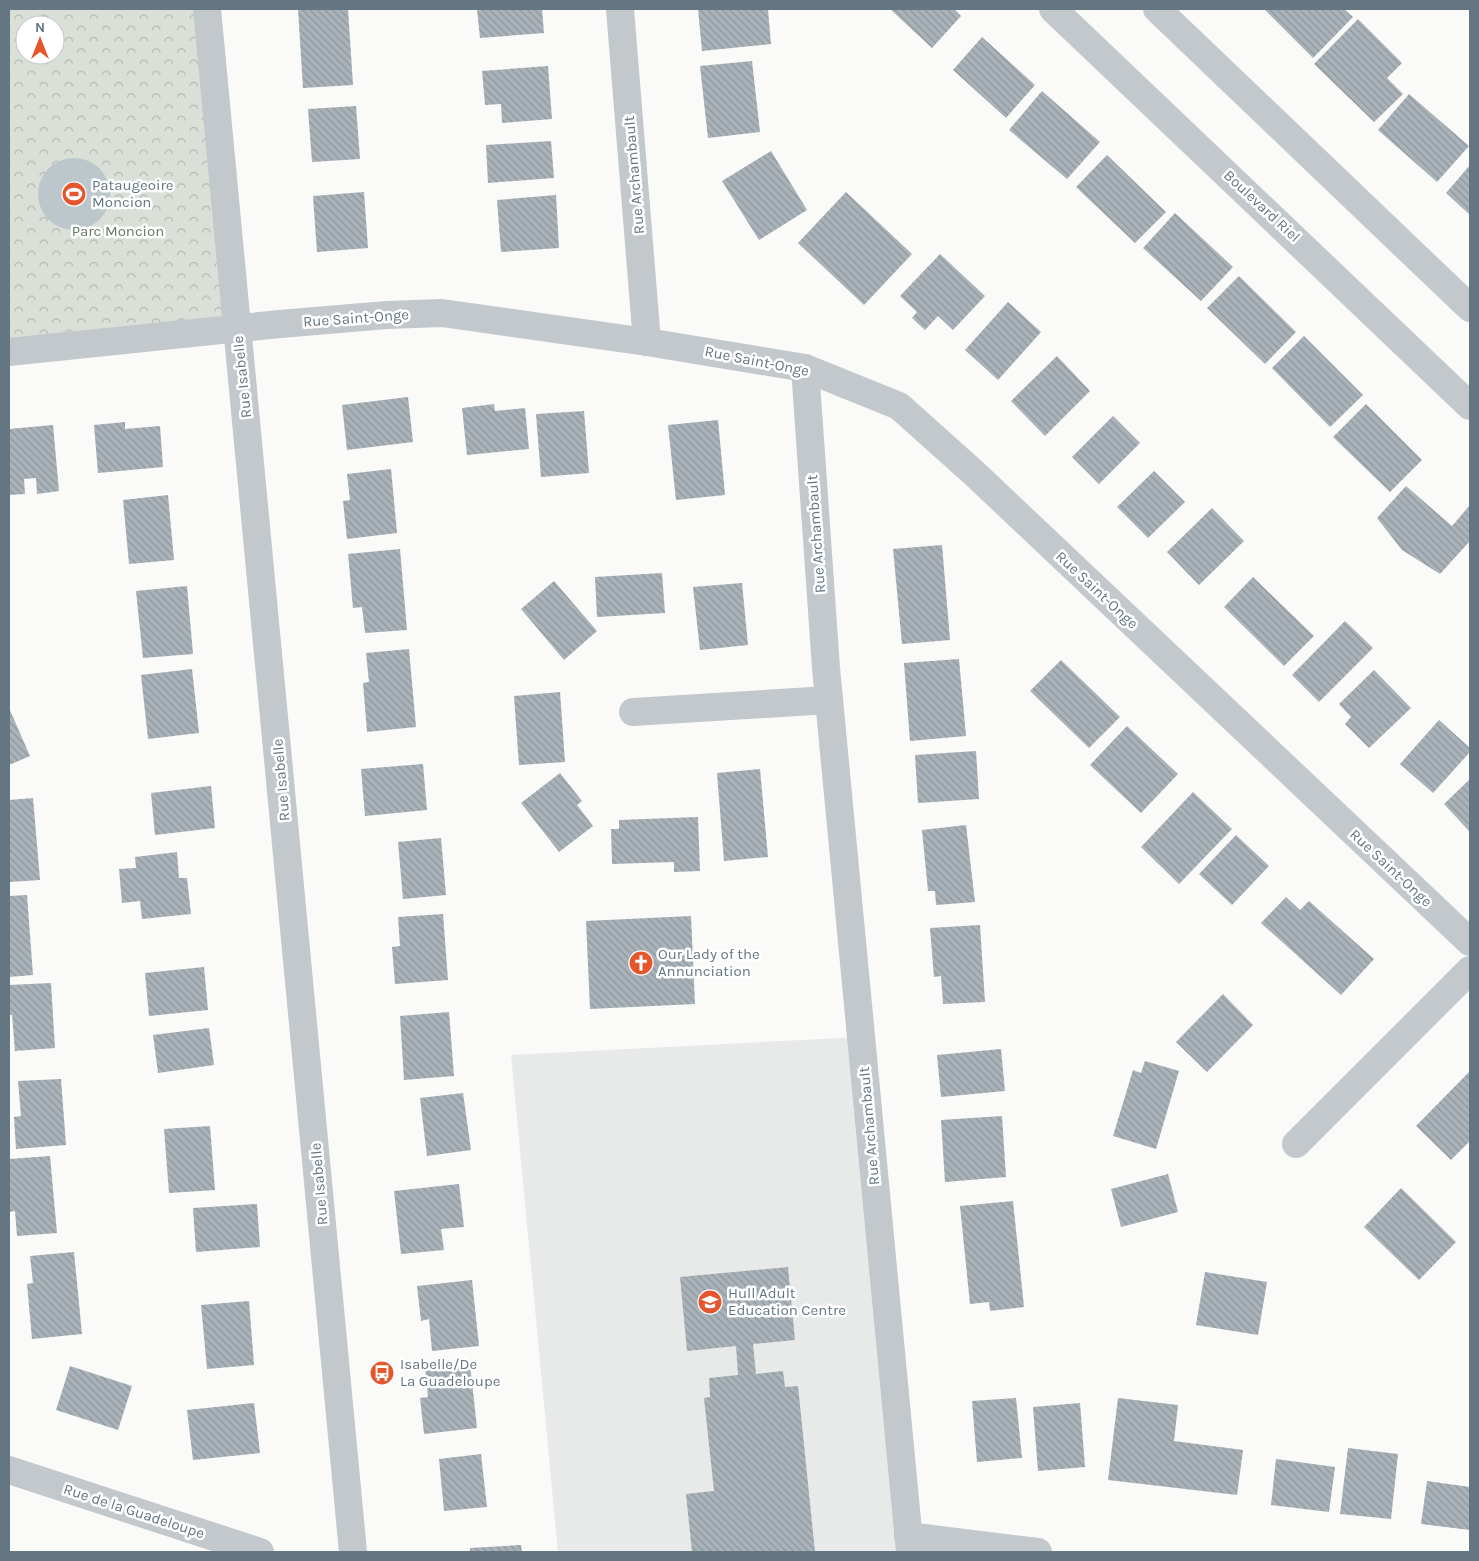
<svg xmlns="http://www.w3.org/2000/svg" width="1479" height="1561" font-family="Karla,sans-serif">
  <defs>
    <pattern id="park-crowns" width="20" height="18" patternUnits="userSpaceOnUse" patternTransform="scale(1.25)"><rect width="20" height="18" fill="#dadfd7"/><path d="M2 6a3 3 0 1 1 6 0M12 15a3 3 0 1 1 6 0" fill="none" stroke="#b4b9b4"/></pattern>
    <pattern id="building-back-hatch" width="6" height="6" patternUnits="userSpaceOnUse" patternTransform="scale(1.25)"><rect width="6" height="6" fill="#aab3b9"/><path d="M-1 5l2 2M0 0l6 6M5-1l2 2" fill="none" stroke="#8e969c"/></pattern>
  </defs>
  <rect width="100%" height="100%" fill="#fafaf8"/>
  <!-- built -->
  <polygon fill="#e8e9e9" points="861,1037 910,1552 558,1552 511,1055"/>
  <!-- park -->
  <path fill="url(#park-crowns)" fill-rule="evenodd" d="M9,9h198l30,320 -228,23zM25,25h30v30h-30z"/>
  <!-- water -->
  <circle fill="#bbc7cb" cx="74" cy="194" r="36"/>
  <!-- building -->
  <g fill="url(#building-back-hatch)">
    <polygon points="298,9 348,9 353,85 303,88"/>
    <polygon points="477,9 542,9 544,33 480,38"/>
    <polygon points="698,9 768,9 771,44 702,51"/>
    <polygon points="890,9 954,9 961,16 932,48"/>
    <polygon points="1264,9 1344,9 1353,17 1313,58"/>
    <polygon points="1358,19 1402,63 1387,78 1403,94 1374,122 1314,64"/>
    <polygon points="982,37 1035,85 1006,118 953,70"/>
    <polygon points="752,61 760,132 708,138 700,66"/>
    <polygon points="548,66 552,119 502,123 501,104 485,105 482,71"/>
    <polygon points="1042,91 1100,142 1067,179 1009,130"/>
    <polygon points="1409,94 1469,146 1437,182 1378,130"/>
    <polygon points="356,106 360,159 312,162 308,109"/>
    <polygon points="551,141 554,178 488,183 486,145"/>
    <polygon points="771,151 807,210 759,240 722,181"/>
    <polygon points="1107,155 1166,212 1135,243 1076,187"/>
    <polygon points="1470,165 1470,215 1446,193"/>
    <polygon points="364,192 368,248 317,252 313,196"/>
    <polygon points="846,192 912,254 864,305 798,243"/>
    <polygon points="556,195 559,248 501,252 497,200"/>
    <polygon points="1175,213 1233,267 1201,301 1143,248"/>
    <polygon points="940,254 985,296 953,330 938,316 925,330 912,318 917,312 900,296"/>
    <polygon points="1239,276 1296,332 1265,364 1207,308"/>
    <polygon points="1008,302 1041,332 998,380 965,350"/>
    <polygon points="1304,336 1363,395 1330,427 1272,368"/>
    <polygon points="1057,356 1090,391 1045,436 1011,401"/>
    <polygon points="408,397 413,442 347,450 342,405"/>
    <polygon points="494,404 495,411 525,408 529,449 467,455 462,408"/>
    <polygon points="1366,404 1422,460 1390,492 1333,437"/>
    <polygon points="584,411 589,473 541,477 536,414"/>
    <polygon points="1113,416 1140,443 1099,484 1072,457"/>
    <polygon points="718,420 725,495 676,500 668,425"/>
    <polygon points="125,422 125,429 160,426 163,467 98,473 94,425"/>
    <polygon points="53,425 59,491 37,494 36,478 24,479 25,494 9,495 9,429"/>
    <polygon points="391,469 397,533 347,539 343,501 350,500 347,474"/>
    <polygon points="1154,471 1185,502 1148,538 1117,507"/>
    <polygon points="1406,486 1452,526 1470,505 1470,541 1440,574 1402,550 1377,518"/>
    <polygon points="168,495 174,560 129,564 123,500"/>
    <polygon points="1212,508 1244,541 1199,585 1167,552"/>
    <polygon points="942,545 950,640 902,644 893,549"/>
    <polygon points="400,549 407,630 365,633 362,607 353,608 348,554"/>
    <polygon points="662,573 665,613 597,617 595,577"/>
    <polygon points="1253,577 1314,636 1284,666 1224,607"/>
    <polygon points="554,581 597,631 564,660 521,609"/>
    <polygon points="742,583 748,645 700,650 693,587"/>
    <polygon points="187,586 193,654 143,658 136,591"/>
    <polygon points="1345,621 1373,648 1319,702 1292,675"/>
    <polygon points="409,649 416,727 367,732 363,683 369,682 366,653"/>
    <polygon points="959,659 966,736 910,741 904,663"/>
    <polygon points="1061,660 1120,717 1089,748 1030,691"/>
    <polygon points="192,669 199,733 148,739 141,675"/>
    <polygon points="1374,670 1411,708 1369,748 1345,724 1351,717 1339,704"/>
    <polygon points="560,692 565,762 519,765 514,696"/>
    <polygon points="9,708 30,756 9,765"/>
    <polygon points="1439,720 1470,748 1470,752 1433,793 1400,764"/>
    <polygon points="1127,726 1178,774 1141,813 1090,765"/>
    <polygon points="976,751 979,799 918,803 915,755"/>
    <polygon points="423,764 427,810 365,816 361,769"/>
    <polygon points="760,769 768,857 724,861 717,773"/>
    <polygon points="560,773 582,801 577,805 593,826 559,852 521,803"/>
    <polygon points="1470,779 1470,832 1444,804"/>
    <polygon points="211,786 215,828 155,835 151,793"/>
    <polygon points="1193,792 1232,829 1179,884 1141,847"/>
    <polygon points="33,798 40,880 9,882 9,800"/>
    <polygon points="698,817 700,871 674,872 674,862 612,864 611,829 619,829 619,820"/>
    <polygon points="966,825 975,902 936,905 935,891 928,891 922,830"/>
    <polygon points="1236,835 1269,866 1232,905 1199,874"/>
    <polygon points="441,838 446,895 403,899 398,842"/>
    <polygon points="177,852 179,878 187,878 191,914 142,919 140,901 122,903 119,869 136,868 135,857"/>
    <polygon points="27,895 33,975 9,977 9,896"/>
    <polygon points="1286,897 1300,910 1309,901 1374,959 1341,995 1261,923"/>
    <polygon points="443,914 448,980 395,984 392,947 400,946 398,917"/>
    <polygon points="691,916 695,1004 590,1009 586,921"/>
    <polygon points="980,925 985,1002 943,1004 941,976 934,977 930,928"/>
    <polygon points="204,967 208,1010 149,1016 145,973"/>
    <polygon points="51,983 55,1048 15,1051 12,1015 9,1015 9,985"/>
    <polygon points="1223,994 1253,1025 1207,1072 1176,1042"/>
    <polygon points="449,1012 454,1076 404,1080 400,1016"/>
    <polygon points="209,1028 214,1065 158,1073 153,1035"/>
    <polygon points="1001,1049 1005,1091 941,1097 937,1055"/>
    <polygon points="1145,1061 1179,1071 1156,1149 1113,1136 1133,1070 1141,1073"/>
    <polygon points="1470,1071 1470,1141 1451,1160 1416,1126"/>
    <polygon points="61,1079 66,1145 16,1149 14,1117 21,1116 18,1081"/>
    <polygon points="463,1093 471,1150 427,1156 420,1098"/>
    <polygon points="1002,1116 1006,1177 945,1182 941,1120"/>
    <polygon points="210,1126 215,1190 169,1193 164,1129"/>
    <polygon points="50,1156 57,1233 17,1236 15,1211 9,1212 9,1159"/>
    <polygon points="1168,1174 1178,1212 1121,1227 1111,1189"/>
    <polygon points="459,1184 464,1227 441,1229 444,1250 401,1254 394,1191"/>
    <polygon points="1401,1188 1456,1242 1419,1280 1364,1227"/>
    <polygon points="1013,1201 1024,1307 990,1311 989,1302 970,1304 960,1206"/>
    <polygon points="257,1204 260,1247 196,1252 193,1208"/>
    <polygon points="74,1252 82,1334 32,1339 27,1284 33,1283 30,1256"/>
    <polygon points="788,1267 795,1340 753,1344 756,1374 783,1371 785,1387 798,1386 815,1552 692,1552 686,1494 714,1491 704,1398 710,1397 709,1378 738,1375 736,1346 687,1351 680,1277"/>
    <polygon points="1205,1272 1267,1282 1258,1335 1196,1325"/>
    <polygon points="472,1280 479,1346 432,1351 429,1319 421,1321 417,1286"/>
    <polygon points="249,1301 254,1365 207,1369 201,1305"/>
    <polygon points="470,1364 477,1428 424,1434 420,1398 428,1397 425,1369"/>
    <polygon points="70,1366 132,1386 118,1430 56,1410"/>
    <polygon points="1016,1398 1022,1458 977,1462 972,1401"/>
    <polygon points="1118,1398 1178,1405 1174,1441 1243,1450 1237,1495 1108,1480"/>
    <polygon points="254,1403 260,1453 193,1460 187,1410"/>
    <polygon points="1080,1403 1085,1467 1038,1471 1033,1407"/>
    <polygon points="1348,1448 1398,1454 1391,1519 1340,1514"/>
    <polygon points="481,1454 487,1507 444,1511 439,1459"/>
    <polygon points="1276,1459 1335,1467 1329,1512 1271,1505"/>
    <polygon points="1427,1481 1470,1487 1470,1530 1421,1524"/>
    <polygon points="521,1545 522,1552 470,1552 470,1548"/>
  </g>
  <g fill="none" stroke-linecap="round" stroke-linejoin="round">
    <!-- minor -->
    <g stroke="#c3c8cc" stroke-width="28">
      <polyline points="620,9 647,342"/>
      <polyline points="9,352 280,324 387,315 442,313 647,342 805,368 899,406 975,474 1470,942"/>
      <polyline points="805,368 826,668 910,1552"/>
      <polyline points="633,712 829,700"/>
      <polyline points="1296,1144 1470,970"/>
      <polyline points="9,1470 260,1552"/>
      <polyline points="908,1536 1038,1552"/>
    </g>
    <!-- tertiary -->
    <g stroke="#c3c8cc" stroke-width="28">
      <polyline points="207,9 353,1552"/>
      <polyline points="1053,9 1470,406"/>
      <polyline points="1157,9 1470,308"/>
    </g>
  </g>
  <!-- icons -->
  <defs>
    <symbol id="stadium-disc" viewBox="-11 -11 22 22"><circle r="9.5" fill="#e4572e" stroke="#fff"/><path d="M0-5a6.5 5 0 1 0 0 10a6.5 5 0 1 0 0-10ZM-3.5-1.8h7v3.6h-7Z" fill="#fff"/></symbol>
    <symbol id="church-disc" viewBox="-11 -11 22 22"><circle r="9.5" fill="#e4572e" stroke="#fff"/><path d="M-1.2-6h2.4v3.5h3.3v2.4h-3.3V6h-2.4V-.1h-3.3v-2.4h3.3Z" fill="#fff"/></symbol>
    <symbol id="school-disc" viewBox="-11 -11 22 22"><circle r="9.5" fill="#e4572e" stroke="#fff"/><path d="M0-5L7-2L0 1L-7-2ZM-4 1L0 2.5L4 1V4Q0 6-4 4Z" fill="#fff"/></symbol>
    <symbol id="bus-disc" viewBox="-11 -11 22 22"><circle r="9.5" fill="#e4572e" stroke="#fff"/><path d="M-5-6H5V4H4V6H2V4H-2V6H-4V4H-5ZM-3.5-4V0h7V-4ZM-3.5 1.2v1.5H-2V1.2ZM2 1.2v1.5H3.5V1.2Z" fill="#fff"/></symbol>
  </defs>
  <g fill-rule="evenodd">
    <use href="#stadium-disc" x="60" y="180" width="28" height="28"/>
    <use href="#church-disc" x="627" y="949" width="28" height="28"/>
    <use href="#school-disc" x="696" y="1288" width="28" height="28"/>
    <use href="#bus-disc" x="368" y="1359" width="28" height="28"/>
  </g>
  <g text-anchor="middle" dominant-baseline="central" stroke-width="5" stroke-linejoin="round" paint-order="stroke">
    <!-- street labels -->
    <g font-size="15" fill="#657683" stroke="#fff">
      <text transform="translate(634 175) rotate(-95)">Rue Archambault</text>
      <text transform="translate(1262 206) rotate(43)">Boulevard Riel</text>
      <text transform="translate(356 318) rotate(-4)">Rue Saint-Onge</text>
      <text transform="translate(757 361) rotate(11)">Rue Saint-Onge</text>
      <text transform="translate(242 377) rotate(-96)">Rue Isabelle</text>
      <text transform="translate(816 534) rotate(-94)">Rue Archambault</text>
      <text transform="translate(1097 590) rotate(43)">Rue Saint-Onge</text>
      <text transform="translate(281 780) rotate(-95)">Rue Isabelle</text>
      <text transform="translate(1391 868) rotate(43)">Rue Saint-Onge</text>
      <text transform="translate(869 1126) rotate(-95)">Rue Archambault</text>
      <text transform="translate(319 1184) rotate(-95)">Rue Isabelle</text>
      <text transform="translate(134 1511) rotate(18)">Rue de la Guadeloupe</text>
    </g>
    <!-- poi labels -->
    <g font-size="15" fill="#657683" stroke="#fff" text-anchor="start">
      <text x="92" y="185">Pataugeoire<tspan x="92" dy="17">Moncion</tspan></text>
      <text x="658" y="954">Our Lady of the<tspan x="658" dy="17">Annunciation</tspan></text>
      <text x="728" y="1293">Hull Adult<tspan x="728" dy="17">Education Centre</tspan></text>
      <text x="400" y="1364">Isabelle/De<tspan x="400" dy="17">La Guadeloupe</tspan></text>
    </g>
    <!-- park labels -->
    <g font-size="15" fill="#687a64" stroke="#fff">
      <text x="118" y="231">Parc Moncion</text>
    </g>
  </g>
  <!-- border -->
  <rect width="1479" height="1561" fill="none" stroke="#657683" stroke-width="20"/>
  <!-- north arrow -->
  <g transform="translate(40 40)"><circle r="24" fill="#ffffff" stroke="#c1c8cd"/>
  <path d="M0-4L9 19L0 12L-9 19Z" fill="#e4572e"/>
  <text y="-8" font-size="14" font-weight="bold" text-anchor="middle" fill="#657683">N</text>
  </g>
</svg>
